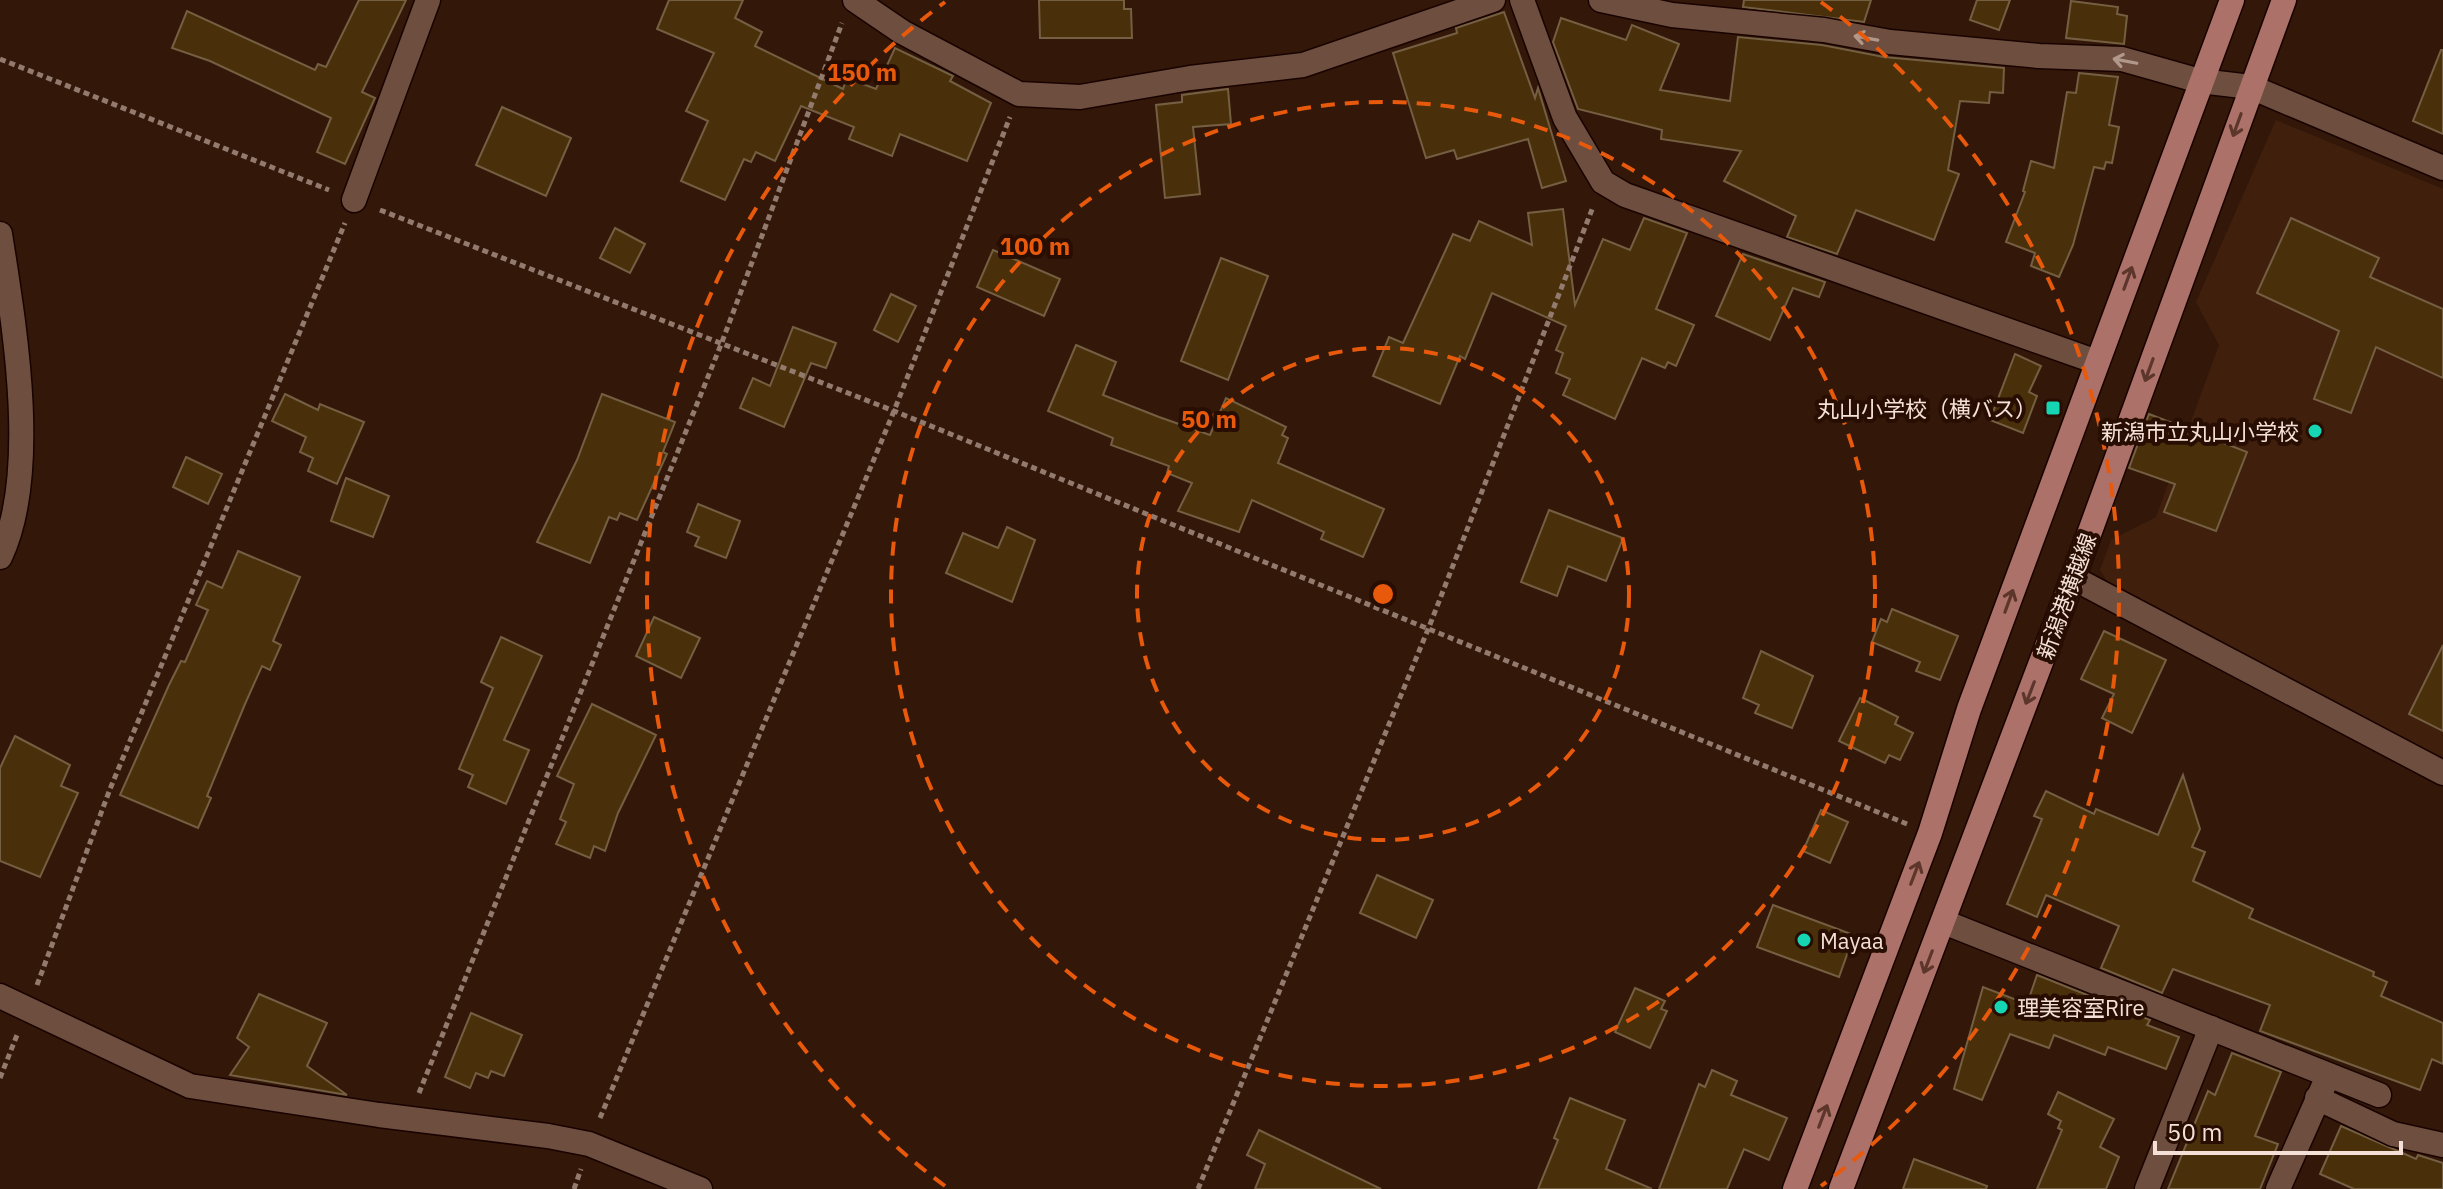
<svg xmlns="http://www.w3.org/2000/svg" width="2443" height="1189" font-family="'IBM Plex Sans','Noto Sans JP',sans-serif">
  <rect width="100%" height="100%" fill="#331809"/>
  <!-- built -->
  <polygon fill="#401f0d" points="2276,120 2443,189 2443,763 2111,587 2100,570 2111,540 2156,517 2219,345 2196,302"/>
  <!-- building -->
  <g fill="#49300a" stroke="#755f43" stroke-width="2">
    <polygon points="359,0 406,0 362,92 375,98 345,164 317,152 331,118 210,61 172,48 187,11 315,70 318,64 326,67"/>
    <polygon points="669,0 743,0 735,18 762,32 755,46 843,89 847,78 876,89 895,48 953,76 950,81 991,103 967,161 900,134 892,156 849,139 854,127 801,106 775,161 756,152 751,162 744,159 725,200 681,181 708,121 686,111 714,53 657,29"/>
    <polygon points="1039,0 1124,0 1124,9 1131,9 1132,38 1040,38"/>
    <polygon points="1744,0 1871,0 1864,22 1743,7"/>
    <polygon points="1977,0 2010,0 1999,30 1970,20"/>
    <polygon points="2071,1 2118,7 2117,14 2127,16 2124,44 2066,38"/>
    <polygon points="1504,12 1535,98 1538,88 1566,181 1542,188 1528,139 1457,159 1454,150 1426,158 1393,53 1457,33 1456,28"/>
    <polygon points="1561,18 1626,40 1632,25 1679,44 1660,90 1730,101 1738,37 1822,45 1884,57 2004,68 2003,93 1990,92 1989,103 1960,101 1948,170 1959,174 1934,240 1856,210 1837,254 1787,237 1796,216 1724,181 1741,151 1661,139 1662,130 1578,109 1553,42"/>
    <polygon points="2441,50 2443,50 2443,134 2413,121"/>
    <polygon points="2079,73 2118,77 2109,125 2119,127 2112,163 2106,162 2104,169 2094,167 2073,245 2059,277 2031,266 2035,253 2006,242 2025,192 2023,191 2031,161 2054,168 2067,92 2076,93"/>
    <polygon points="1228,89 1231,124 1193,127 1200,194 1165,198 1156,105 1182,102 1182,95"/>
    <polygon points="502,107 571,138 546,196 476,165"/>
    <polygon points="1563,209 1575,305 1603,239 1630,250 1644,218 1687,233 1656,309 1694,325 1676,366 1668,362 1665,368 1642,358 1615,419 1563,395 1570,379 1556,373 1563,353 1556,350 1566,326 1492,293 1465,359 1460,356 1440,404 1373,376 1389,337 1403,343 1453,234 1470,241 1479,221 1532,245 1528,213"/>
    <polygon points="2291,218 2379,258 2370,277 2443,309 2443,378 2376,347 2351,413 2314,399 2339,331 2257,293"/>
    <polygon points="615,228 645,244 630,273 600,258"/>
    <polygon points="993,250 1060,279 1044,316 977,287"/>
    <polygon points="1743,254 1825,282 1819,297 1793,288 1770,340 1716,316"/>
    <polygon points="1221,258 1268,276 1228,380 1181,361"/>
    <polygon points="891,294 916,306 898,342 874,330"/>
    <polygon points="793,327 836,343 826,368 811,363 784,427 740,408 753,378 770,386"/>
    <polygon points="1076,345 1116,362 1103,395 1159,417 1210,435 1226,398 1286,427 1282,435 1288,438 1278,463 1384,509 1363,557 1321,539 1324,532 1252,500 1239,532 1178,511 1192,483 1167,473 1169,466 1111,445 1113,438 1048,411"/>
    <polygon points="2015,354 2041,366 2029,392 2037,396 2023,433 1990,420"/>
    <polygon points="285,394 318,410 320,404 364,422 337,484 308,471 313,458 300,452 306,437 272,421"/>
    <polygon points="602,394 675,422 663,452 667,454 637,520 620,513 617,520 609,517 590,563 537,542 577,460"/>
    <polygon points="2149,414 2247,452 2216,531 2164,512 2175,484 2129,468"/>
    <polygon points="186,457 222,474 208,504 173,487"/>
    <polygon points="346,478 389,496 373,537 331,521"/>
    <polygon points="698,504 740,521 726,558 695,546 699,537 687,532"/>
    <polygon points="1549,510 1623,538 1606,581 1568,566 1557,596 1521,582"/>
    <polygon points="1007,527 1035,540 1012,602 946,573 963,533 998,548"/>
    <polygon points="238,551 300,577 273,641 281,645 270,670 262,666 245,704 207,796 211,798 198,828 120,795 169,685 181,661 185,662 208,610 196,605 207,581 222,588"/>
    <polygon points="1892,609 1958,636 1940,680 1916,671 1920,662 1872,642 1881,619 1887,622"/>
    <polygon points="654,617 700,638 681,678 636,656"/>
    <polygon points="2104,631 2166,660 2132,733 2102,718 2114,694 2081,679"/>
    <polygon points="501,637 542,656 504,740 529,750 506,804 468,787 473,775 459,769 493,688 481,682"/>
    <polygon points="2443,645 2443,731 2409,714"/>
    <polygon points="1761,651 1813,676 1792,728 1755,713 1759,705 1743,698"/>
    <polygon points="1860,698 1898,717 1895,724 1913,733 1900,760 1889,755 1885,763 1839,741"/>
    <polygon points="592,704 656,735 618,813 605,851 594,846 590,858 556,844 566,822 560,819 574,784 557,776"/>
    <polygon points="15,736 70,765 61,786 78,793 40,877 0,861 0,768"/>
    <polygon points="2183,775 2200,829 2192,847 2205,852 2193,881 2253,909 2249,918 2374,972 2373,976 2387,982 2381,996 2443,1023 2443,1064 2432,1059 2420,1090 2260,1031 2270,1005 2173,969 2162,993 2101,968 2119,926 2046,895 2037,917 2007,904 2042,819 2034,816 2046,791 2094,814 2096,809 2158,835"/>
    <polygon points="1821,810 1848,822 1830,863 1803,851"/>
    <polygon points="1377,875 1433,900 1416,938 1360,913"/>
    <polygon points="1773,905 1854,935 1839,977 1757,947"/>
    <polygon points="2037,975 2150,1020 2147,1025 2179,1037 2166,1069 2108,1047 2105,1055 2054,1035 2049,1048 2010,1034 1982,1100 1954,1089 1983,987 2027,1004"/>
    <polygon points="1635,988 1665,1001 1661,1009 1667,1011 1650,1048 1615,1032"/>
    <polygon points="259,994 327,1023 307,1066 347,1095 230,1075 249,1047 237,1038"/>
    <polygon points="471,1013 522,1035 504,1076 491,1071 488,1078 476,1073 470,1088 445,1077"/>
    <polygon points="2232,1053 2281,1072 2255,1136 2278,1144 2260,1189 2168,1189 2208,1091 2215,1095"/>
    <polygon points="1712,1070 1737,1081 1731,1095 1787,1118 1769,1160 1744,1149 1727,1189 1659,1189 1699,1084 1705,1087"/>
    <polygon points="2058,1092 2114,1119 2100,1147 2119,1157 2106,1189 2037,1189 2062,1130 2058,1128 2061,1121 2048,1114"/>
    <polygon points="1570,1098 1625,1120 1606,1169 1652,1189 1538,1189 1558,1140 1554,1138"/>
    <polygon points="2341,1126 2416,1159 2418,1155 2443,1163 2443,1189 2354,1189 2320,1174"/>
    <polygon points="1259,1130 1381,1189 1255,1189 1265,1164 1247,1155"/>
    <polygon points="1914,1159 1987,1186 1986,1189 1903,1189"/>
  </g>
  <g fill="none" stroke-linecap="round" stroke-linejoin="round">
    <defs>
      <g id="minor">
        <polyline points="855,0 902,32 1019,94 1080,97 1190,78 1303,65 1493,0"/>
        <polyline points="1522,0 1565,118 1603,182 1625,195 2097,362"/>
        <polyline points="1601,0 1672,15 1824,30 1890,42 2039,56 2122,59 2200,81 2251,87 2443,168"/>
        <polyline points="354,200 428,0"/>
        <path d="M0,234c14,90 40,239 0,323"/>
        <polyline points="2073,578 2443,773"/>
        <polyline points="1944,922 2379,1095"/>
        <polyline points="0,996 190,1086 379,1115 548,1136 589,1144 700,1189"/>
        <polyline points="2317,1098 2393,1134 2443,1145"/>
        <polyline points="2147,1189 2211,1028"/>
        <polyline points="2278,1189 2324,1085"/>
      </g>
      <g id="primary">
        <polyline points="1795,1189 1930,833 1969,709 2232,0"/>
        <polyline points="1841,1189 2073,578 2284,0"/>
      </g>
    </defs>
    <!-- minor casing -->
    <use href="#minor" stroke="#190300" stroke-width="27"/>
    <!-- primary casing -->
    <use href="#primary" stroke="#190300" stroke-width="27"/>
    <!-- path -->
    <g stroke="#927a6e" stroke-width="5" stroke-dasharray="6 4" stroke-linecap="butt">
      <polyline points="0,59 329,190"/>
      <polyline points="380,210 894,411 1907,824"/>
      <polyline points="37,985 110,789 345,223"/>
      <polyline points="0,1078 17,1035"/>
      <polyline points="419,1093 722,342 842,23"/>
      <polyline points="600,1118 894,411 1010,117"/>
      <polyline points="574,1189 581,1169"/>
      <polyline points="1198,1189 1429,627 1593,207"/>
    </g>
    <!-- minor -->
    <use href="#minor" stroke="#6e4f3f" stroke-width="24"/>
    <!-- primary -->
    <use href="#primary" stroke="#ac7169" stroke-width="24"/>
  </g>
  <!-- one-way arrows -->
  <defs><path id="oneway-shaft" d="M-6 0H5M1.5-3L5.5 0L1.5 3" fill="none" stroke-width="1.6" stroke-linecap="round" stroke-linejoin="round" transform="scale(2)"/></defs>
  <g stroke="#b1988b">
    <use href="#oneway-shaft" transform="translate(1866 38) rotate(-170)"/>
    <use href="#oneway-shaft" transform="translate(2125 61) rotate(-169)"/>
  </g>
  <g stroke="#5d362b">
    <use href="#oneway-shaft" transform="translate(2237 125) rotate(110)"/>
    <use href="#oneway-shaft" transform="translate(2128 278) rotate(-70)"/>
    <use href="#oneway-shaft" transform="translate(2149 370) rotate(110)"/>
    <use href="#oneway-shaft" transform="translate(2009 601) rotate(-70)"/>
    <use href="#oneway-shaft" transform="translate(2030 693) rotate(111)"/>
    <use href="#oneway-shaft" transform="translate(1915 873) rotate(-69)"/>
    <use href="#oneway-shaft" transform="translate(1928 962) rotate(111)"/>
    <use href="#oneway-shaft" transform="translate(1823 1116) rotate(-69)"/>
  </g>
  <!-- distance rings -->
  <g fill="none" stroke="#e8590c" stroke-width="4" stroke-dasharray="14 10">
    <circle cx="1383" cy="594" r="246"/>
    <circle cx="1383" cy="594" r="492"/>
    <path d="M945 1186A737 737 0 0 1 945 2M1821 2A737 737 0 0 1 1821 1186"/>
  </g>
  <!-- markers -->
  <g fill="#16d5b3" stroke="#280e02" stroke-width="3">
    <rect x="2045" y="400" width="16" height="16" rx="4"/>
    <circle cx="2315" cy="431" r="8"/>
    <circle cx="1804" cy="940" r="8"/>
    <circle cx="2001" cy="1007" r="8"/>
  </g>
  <g text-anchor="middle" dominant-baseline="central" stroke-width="8" stroke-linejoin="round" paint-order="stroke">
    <!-- poi labels -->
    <g font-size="22" fill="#f4e0d7" stroke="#280e02" text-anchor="end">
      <text x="2037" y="408">丸山小学校（横バス）</text>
      <text x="2299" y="431">新潟市立丸山小学校</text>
      <text x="1820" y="940" text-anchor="start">Mayaa</text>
      <text x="2017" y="1007" text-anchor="start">理美容室Rire</text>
    </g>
    <!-- street labels -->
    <g font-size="22" fill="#f4e0d7" stroke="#280e02">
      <text transform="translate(2066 596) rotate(-70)">新潟港横越線</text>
    </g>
  </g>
  <circle cx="1383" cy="594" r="12" fill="#e8590c" stroke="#280e02" stroke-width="4"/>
  <g font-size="24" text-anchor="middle" font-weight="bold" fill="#e8590c" stroke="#280e02" stroke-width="8" stroke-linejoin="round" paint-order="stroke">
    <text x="862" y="81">150 m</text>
    <text x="1035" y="255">100 m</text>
    <text x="1209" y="428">50 m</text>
  </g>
  <!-- scale -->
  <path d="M2155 1141v12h246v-12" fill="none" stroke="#f4e0d7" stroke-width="4"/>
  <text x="2167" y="1141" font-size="24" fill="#f4e0d7" stroke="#280e02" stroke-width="6" paint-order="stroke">50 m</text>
</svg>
